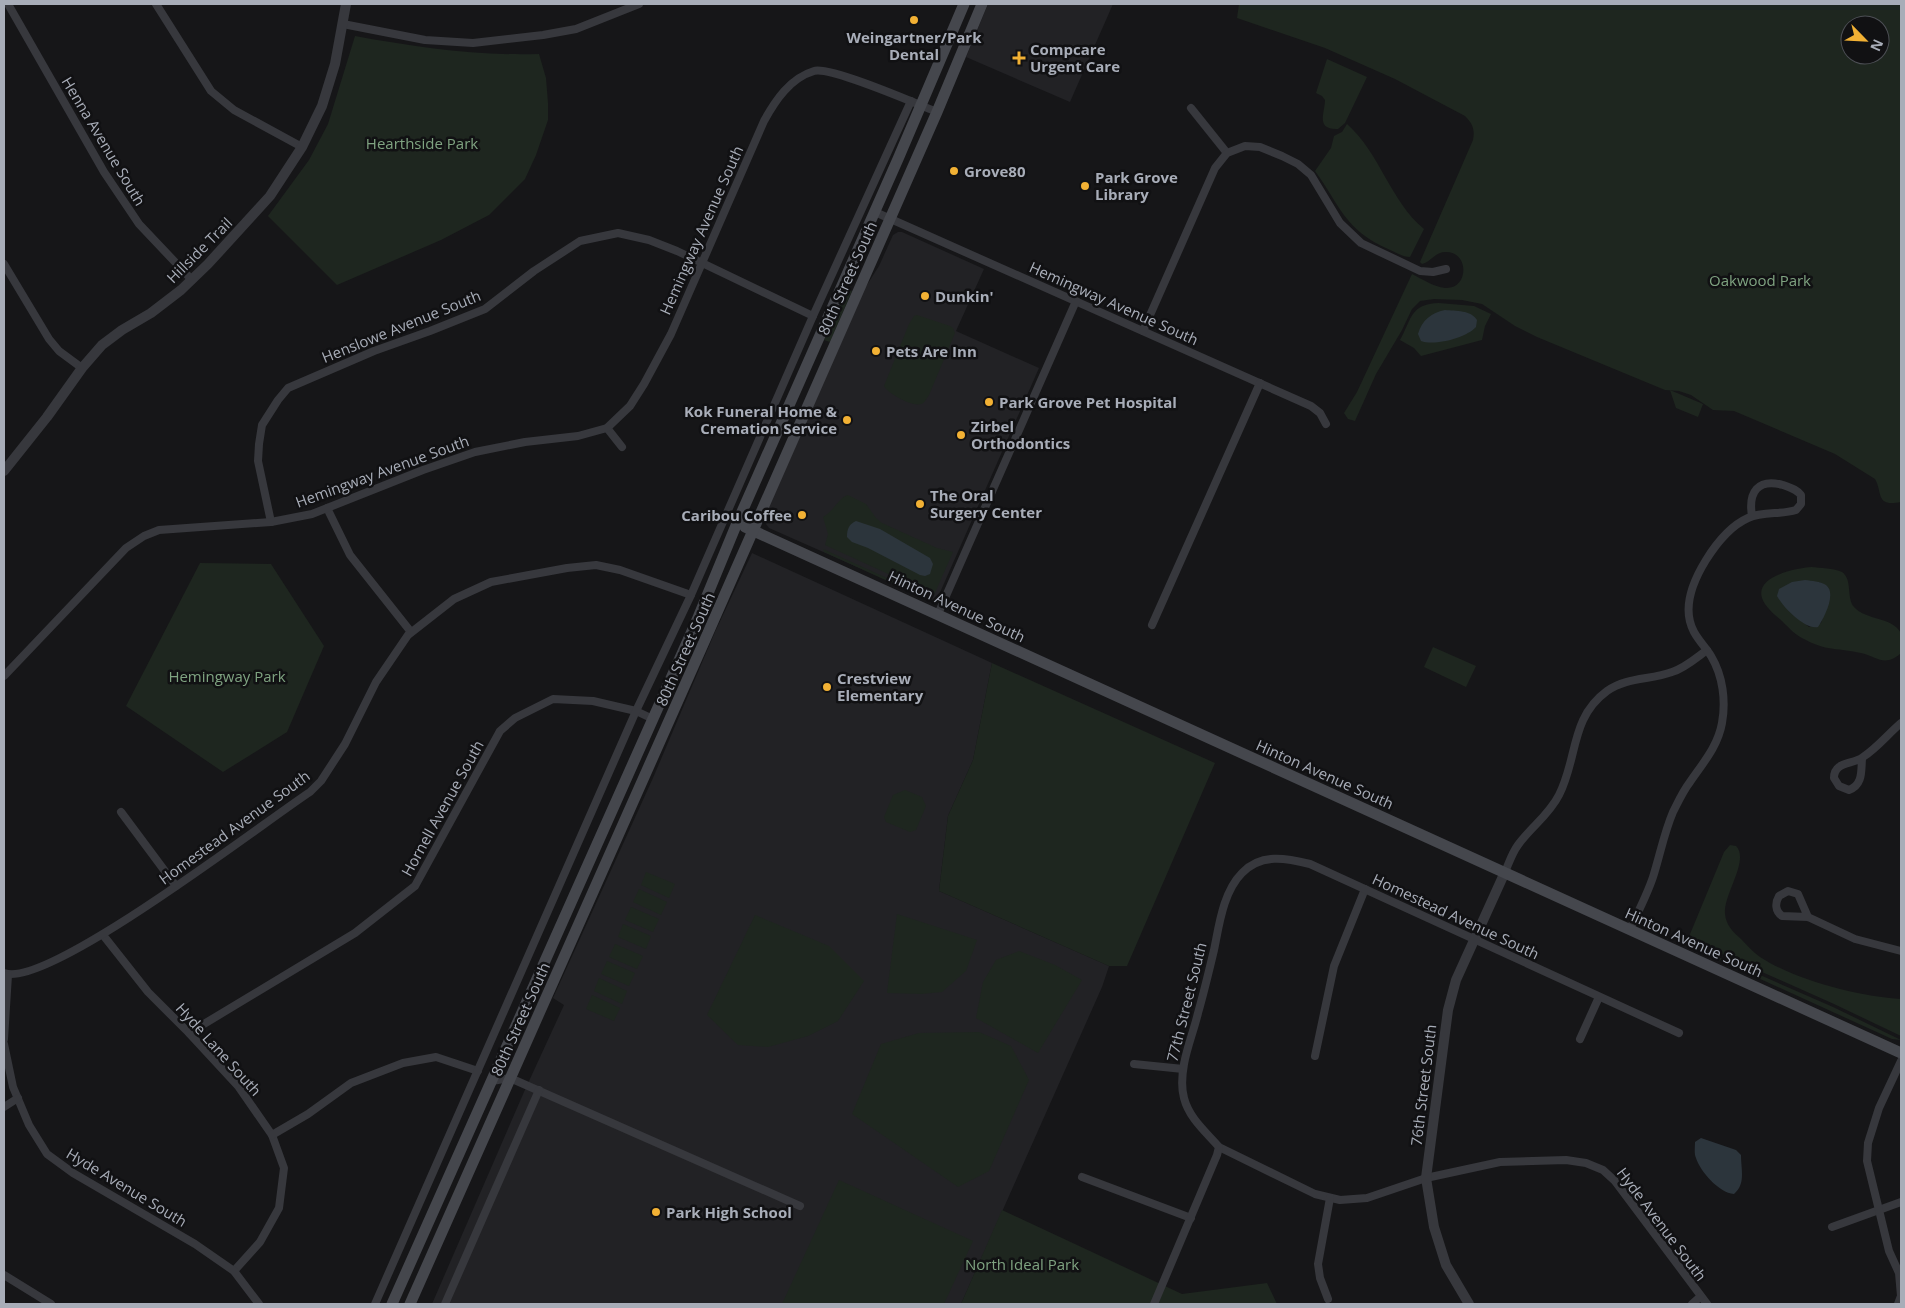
<svg xmlns="http://www.w3.org/2000/svg" width="1905" height="1308" font-family="'Open Sans',sans-serif">
  <rect width="100%" height="100%" fill="#161618"/>
  <!-- built -->
  <g fill="#222225">
    <polygon points="988,4 1113,4 1070,102 966,57"/>
    <polygon points="902,232 984,269 956,331 1039,368 938,597 932,600 769,528 763,520 865,288 879,266 893,235 898,232"/>
    <polygon points="752,553 992,663 973,760 948,816 939,891 1109,966 1102,987 961,1304 432,1304 524,1092 564,1005 553,998 653,778 715,632"/>
  </g>
  <!-- green -->
  <g fill="#1e261f" fill-rule="evenodd">
    <path d="M1239,4h662v498c-26,5 -18,-9 -26,-23l-40,-25 -101,-43 -21,-1 -22,-15 -12,-4 -14,-1 -128,-53 -22,-11 -33,-22 -20,-4 -28,-1 -14,2 -8,8 -10,21 -26,44 -21,47 -7,-2 -4,-6 13,-21 55,-118c10,5 22,13 33,14 24,2 25,-37 0,-36 -10,0 -14,10 -23,12l-2,-2 53,-122c2,-10 0,-16 -8,-24l-70,-37 -70,-31 -88,-30zM1850,25h30v30h-30z"/>
    <path d="M355,36c60,11 122,20 184,18l7,24 2,25v17l-12,35 -11,24 -36,36 -48,25 -104,45 -69,-69 41,-56 19,-36z"/>
    <path d="M1327,59l40,18 -22,46 -7,6c-23,1 -13,-17 -13,-29l-3,-4 -6,-3z"/>
    <path d="M1347,124c33,29 43,77 77,105l-14,28c-7,0 -15,-5 -22,-8 -44,-20 -47,-42 -73,-78l16,-23 3,-12 8,-4z"/>
    <polygon points="847,289 852,291 830,342 824,340"/>
    <path d="M1439,303l35,3 17,8 -6,12 -3,14 -61,16 -7,-8 -14,-8c12,-21 10,-36 39,-37z"/>
    <path d="M917,315l33,11 3,2 2,5 -26,62c-3,4 -4,8 -8,9 -9,3 -34,-11 -37,-18l25,-62 5,-8z"/>
    <polygon points="1670,390 1703,404 1698,417 1676,408"/>
    <path d="M848,495l18,9 10,14 6,5 55,25 16,4 -19,43 -109,-50 3,-11 -5,-17c11,-6 15,-19 25,-22z"/>
    <polygon points="823,549 920,593 934,600 927,599 824,552"/>
    <polygon points="200,563 271,564 324,646 287,732 223,772 126,706"/>
    <path d="M1811,567c9,1 23,1 31,5 11,8 4,26 12,35 13,14 37,9 47,26l-1,21c-16,13 -22,3 -39,-1 -21,-5 -35,-2 -55,-13 -10,-4 -17,-12 -24,-19 -7,-6 -17,-14 -20,-23 -7,-22 35,-30 49,-31zM1819,582l9,5 2,9 -9,27 -12,4 -18,-14z"/>
    <polygon points="1433,647 1476,666 1466,687 1424,667"/>
    <polygon points="992,663 1215,763 1127,966 1109,966 939,891 948,816 973,760"/>
    <polygon points="905,790 922,797 926,806 916,830 910,832 886,822 884,817 893,795"/>
    <path d="M1730,845l6,1c14,14 -13,49 -11,68 1,11 8,18 16,25 6,6 12,13 19,18 35,23 100,40 141,42v37l-67,-32 -146,-65 36,-87z"/>
    <polygon points="646,872 675,884 669,898 641,885"/>
    <polygon points="639,889 667,902 661,915 633,902"/>
    <polygon points="631,907 659,919 653,932 625,920"/>
    <polygon points="897,914 977,940 966,971 942,992 921,994 887,993"/>
    <polygon points="755,915 829,946 864,981 838,1021 808,1036 768,1047 738,1045 707,1015"/>
    <polygon points="623,924 651,936 646,949 618,937"/>
    <polygon points="1687,943 1833,1007 1901,1040 1892,1039 1686,945"/>
    <polygon points="615,944 643,956 637,969 609,957"/>
    <polygon points="1019,951 1055,965 1082,980 1038,1053 976,1018 983,982 996,960"/>
    <polygon points="607,961 635,973 629,986 601,974"/>
    <polygon points="599,978 627,991 622,1004 594,991"/>
    <polygon points="592,995 620,1008 614,1021 586,1009"/>
    <polygon points="979,1032 1011,1046 1029,1080 989,1171 958,1187 852,1114 881,1044 919,1033"/>
    <polygon points="839,1180 973,1241 944,1304 782,1304"/>
    <polygon points="1002,1210 1182,1294 1267,1283 1277,1304 1124,1304 1119,1303 1108,1304 961,1304"/>
  </g>
  <!-- water -->
  <g fill="#2c353c">
    <path d="M1445,310c11,1 26,0 32,10l-1,7c-10,11 -41,19 -55,14l-3,-7c4,-14 13,-21 27,-24z"/>
    <path d="M856,521l24,8 50,29 3,6 -3,10 -5,2 -5,-1 -52,-27 -16,-6 -5,-5c0,-8 2,-13 9,-16z"/>
    <path d="M1805,580c7,1 15,1 21,5 11,8 -2,33 -8,42 -13,3 -35,-20 -41,-31l2,-7 13,-7z"/>
    <path d="M1701,1138l35,12 5,5c0,15 5,29 -7,39 -15,-1 -34,-23 -38,-36 -2,-4 -1,-11 -1,-16z"/>
  </g>
  <g fill="none" stroke-linecap="round" stroke-linejoin="round">
    <!-- minor -->
    <g stroke="#37383d" stroke-width="8">
      <polyline points="8,4 104,172 139,224 192,280"/>
      <polyline points="156,4 211,91 234,110 302,147"/>
      <polyline points="343,24 425,40 473,43 543,35 576,29 639,4"/>
      <polyline points="1191,108 1227,153"/>
      <polyline points="875,212 1311,406 1320,413 1326,424"/>
      <polyline points="4,264 49,339 59,351 82,368"/>
      <polyline points="1143,331 1215,168 1227,153 1245,146 1260,147 1282,156 1298,164 1311,175 1340,223 1361,243 1420,271 1433,272 1446,269"/>
      <polyline points="607,428 622,447"/>
      <polyline points="327,508 350,555 411,632"/>
      <polyline points="271,522 258,461 259,444 262,425 278,400 288,388 374,351 430,331 485,309 534,271 580,241 618,233 649,240 677,251 813,316"/>
      <polyline points="938,614 1076,301"/>
      <polyline points="1152,625 1260,383"/>
      <path d="M4,676l122,-128 18,-12 15,-6 112,-8 41,-8 111,-44 52,-18 50,-10 53,-6 29,-8 23,-22 14,-22 27,-50 93,-213c11,-20 26,-43 50,-50 16,-5 103,33 123,41"/>
      <path d="M1862,759c-1,12 1,26 -13,31l-10,-4 -5,-8c0,-17 19,-13 29,-21 14,-9 25,-23 38,-34"/>
      <polyline points="121,812 176,886"/>
      <path d="M1505,872c4,-9 7,-19 13,-27 13,-18 31,-30 41,-50 19,-37 11,-77 48,-104 20,-14 43,-11 65,-19 13,-4 24,-14 35,-22"/>
      <path d="M1808,917l-10,-23 -10,-3 -9,5c-4,7 -4,15 3,20l26,1 47,22 46,12"/>
      <path d="M1630,929c8,-17 17,-34 23,-52 7,-22 11,-44 20,-65 5,-10 10,-21 17,-30 13,-19 28,-36 32,-59 4,-22 1,-47 -11,-67 -5,-8 -12,-15 -17,-24 -13,-24 -1,-51 12,-72 10,-16 24,-34 42,-42 15,-7 33,-3 48,-8l5,-6v-9c-5,-6 -10,-7 -18,-10 -25,-7 -35,7 -31,31"/>
      <polyline points="103,935 148,992 189,1033 238,1086 272,1135 284,1168 279,1208 260,1242 234,1271"/>
      <path d="M4,973c43,17 260,-151 306,-181l11,-11 24,-37 31,-62 32,-47 46,-36 37,-17 76,-14 29,-3 24,5 71,25"/>
      <polyline points="189,1033 355,933 415,886 500,731 515,718 553,699 593,701 636,711 653,719"/>
      <polyline points="4,1039 8,975"/>
      <polyline points="1580,1039 1599,997"/>
      <polyline points="4,1044 13,1087 29,1125 47,1154 73,1173 195,1244 234,1271 259,1304"/>
      <polyline points="1315,1056 1334,966 1365,889"/>
      <polyline points="1134,1064 1183,1069"/>
      <polyline points="492,1081 510,1078 800,1206"/>
      <polyline points="4,1107 18,1098"/>
      <polyline points="272,1135 308,1114 351,1083 403,1063 436,1057 478,1071"/>
      <polyline points="1219,1147 1315,1194 1340,1200 1367,1198 1426,1178 1500,1162 1566,1160 1586,1163 1603,1170 1615,1181 1707,1304"/>
      <polyline points="1082,1177 1191,1218"/>
      <polyline points="1832,1227 1901,1202"/>
      <polyline points="4,1275 51,1304"/>
      <polyline points="1328,1299 1320,1278 1318,1264 1330,1198"/>
      <polyline points="375,1304 636,711 691,595 813,316 911,101"/>
      <polyline points="445,1304 539,1090"/>
      <path d="M1154,1304l63,-149 2,-8c-13,-15 -30,-29 -35,-49 -3,-11 -2,-23 0,-34 3,-17 10,-34 14,-51 6,-21 11,-42 16,-63 5,-24 9,-58 28,-77 19,-20 44,-15 68,-9l369,169"/>
      <polyline points="1692,1304 1700,1297"/>
      <polyline points="1898,1304 1901,1296 1899,1273 1889,1251 1867,1161 1868,1143 1879,1108 1901,1061"/>
    </g>
    <!-- tertiary -->
    <g stroke="#37383d" stroke-width="10">
      <polyline points="4,471 47,417 82,368 102,345 122,330 151,313 181,290 208,264 270,196 302,147 322,106 335,64 346,4"/>
      <polyline points="1469,1304 1446,1265 1434,1227 1426,1178 1448,1010 1456,980 1505,872"/>
    </g>
    <!-- secondary -->
    <g stroke="#45474d" stroke-width="11">
      <polyline points="745,527 1901,1053"/>
      <polyline points="392,1304 697,620 737,523 898,159 964,4"/>
      <polyline points="410,1304 704,642 937,112 982,4"/>
    </g>
  </g>
  <!-- markers -->
  <g fill="#f2b134" stroke="#111113" stroke-width="2">
    <circle cx="914" cy="20" r="5"/>
    <path d="M1016.5 50.5h5v5h5v5h-5v5h-5v-5h-5v-5h5z"/>
    <circle cx="954" cy="171" r="5"/>
    <circle cx="1085" cy="186" r="5"/>
    <circle cx="925" cy="296" r="5"/>
    <circle cx="876" cy="351" r="5"/>
    <circle cx="989" cy="402" r="5"/>
    <circle cx="847" cy="420" r="5"/>
    <circle cx="961" cy="435" r="5"/>
    <circle cx="920" cy="504" r="5"/>
    <circle cx="802" cy="515" r="5"/>
    <circle cx="827" cy="687" r="5"/>
    <circle cx="656" cy="1212" r="5"/>
  </g>
  <g text-anchor="middle" dominant-baseline="central" stroke-width="5" stroke-linejoin="round" paint-order="stroke">
    <!-- poi labels -->
    <g font-size="15" font-weight="bold" fill="#a8adb8" stroke="#111113" text-anchor="start">
      <text x="914" y="37" text-anchor="middle">Weingartner/Park<tspan x="914" dy="17">Dental</tspan></text>
      <text x="1030" y="49">Compcare<tspan x="1030" dy="17">Urgent Care</tspan></text>
      <text x="964" y="171">Grove80</text>
      <text x="1095" y="177">Park Grove<tspan x="1095" dy="17">Library</tspan></text>
      <text x="935" y="296">Dunkin'</text>
      <text x="886" y="351">Pets Are Inn</text>
      <text x="999" y="402">Park Grove Pet Hospital</text>
      <text x="837" y="411" text-anchor="end">Kok Funeral Home &amp;<tspan x="837" dy="17">Cremation Service</tspan></text>
      <text x="971" y="426">Zirbel<tspan x="971" dy="17">Orthodontics</tspan></text>
      <text x="930" y="495">The Oral<tspan x="930" dy="17">Surgery Center</tspan></text>
      <text x="792" y="515" text-anchor="end">Caribou Coffee</text>
      <text x="837" y="678">Crestview<tspan x="837" dy="17">Elementary</tspan></text>
      <text x="666" y="1212">Park High School</text>
    </g>
    <!-- street labels -->
    <g font-size="15" fill="#a8adb8" stroke="#111113">
      <text transform="translate(104 141) rotate(59)">Henna Avenue South</text>
      <text transform="translate(701 230) rotate(-66)">Hemingway Avenue South</text>
      <text transform="translate(199 250) rotate(-45)">Hillside Trail</text>
      <text transform="translate(847 278) rotate(-66)">80th Street South</text>
      <text transform="translate(1114 303) rotate(24)">Hemingway Avenue South</text>
      <text transform="translate(401 326) rotate(-22)">Henslowe Avenue South</text>
      <text transform="translate(382 471) rotate(-20)">Hemingway Avenue South</text>
      <text transform="translate(957 606) rotate(25)">Hinton Avenue South</text>
      <text transform="translate(685 649) rotate(-66)">80th Street South</text>
      <text transform="translate(1325 774) rotate(24)">Hinton Avenue South</text>
      <text transform="translate(442 808) rotate(-61)">Hornell Avenue South</text>
      <text transform="translate(234 827) rotate(-36)">Homestead Avenue South</text>
      <text transform="translate(1456 916) rotate(25)">Homestead Avenue South</text>
      <text transform="translate(1694 942) rotate(24)">Hinton Avenue South</text>
      <text transform="translate(1186 1002) rotate(-76)">77th Street South</text>
      <text transform="translate(520 1019) rotate(-66)">80th Street South</text>
      <text transform="translate(219 1049) rotate(48)">Hyde Lane South</text>
      <text transform="translate(1423 1085) rotate(-83)">76th Street South</text>
      <text transform="translate(127 1187) rotate(31)">Hyde Avenue South</text>
      <text transform="translate(1662 1224) rotate(53)">Hyde Avenue South</text>
    </g>
    <!-- park labels -->
    <g font-size="15" fill="#7fa381" stroke="#111113">
      <text x="422" y="143">Hearthside Park</text>
      <text x="1760" y="280">Oakwood Park</text>
      <text x="227" y="676">Hemingway Park</text>
      <text x="1022" y="1264">North Ideal Park</text>
    </g>
  </g>
  <!-- border -->
  <rect width="1905" height="1308" fill="none" stroke="#a8adb8" stroke-width="10"/>
  <!-- north arrow -->
  <g transform="translate(1865 40) rotate(114)"><circle r="24" fill="#111113" stroke="#4d4f55"/>
  <path d="M0-4L9 19L0 12L-9 19Z" fill="#f2b134"/>
  <text y="-8" font-size="14" font-weight="bold" text-anchor="middle" fill="#a8adb8">N</text>
  </g>
</svg>
